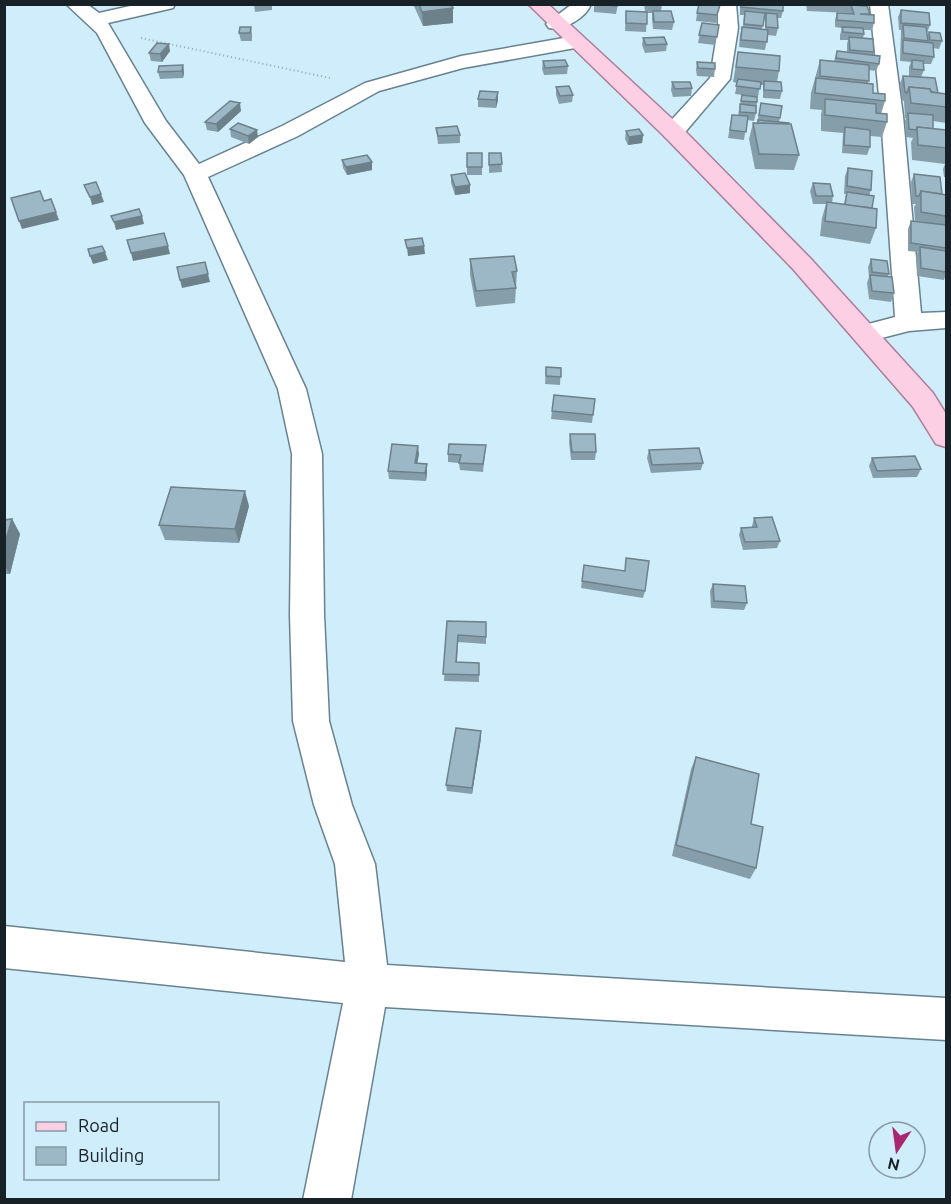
<svg xmlns="http://www.w3.org/2000/svg" width="951" height="1204" font-family="Ubuntu,sans-serif">
  <rect width="100%" height="100%" fill="#d0edfc"/>
  <g fill="none" stroke-linecap="round" stroke-linejoin="round">
    <defs>
      <g id="minor">
        <polygon points="66,4 87,4 99,13 139,4 175,4 173,8 108,23 166,121 199,164 282,126 365,83 461,56 575,36 582,38 585,42 582,46 575,48 463,68 379,91 298,136 208,177 306,389 322,454 324,615 329,721 352,805 375,864 387,965 946,998 946,1040 385,1007 351,1200 303,1200 343,1003 4,968 4,926 345,962 335,864 314,805 293,721 290,615 292,454 278,389 184,175 145,123 97,33"/>
        <path d="M572,4h19c-5,14 -28,27 -42,24l-3,-4z"/>
        <polygon points="718,4 736,4 738,28 730,79 681,137 673,139 665,137 662,132 665,127 710,78 718,28"/>
        <polygon points="870,4 888,4 903,116 921,313 946,312 946,328 909,331 866,342 857,339 853,333 857,327 895,317 881,116"/>
      </g>
      <polygon id="major" points="528,4 548,4 681,127 811,259 933,393 946,414 946,447 936,444 913,407 793,269 665,137"/>
    </defs>
    <!-- minor casing -->
    <use href="#minor" stroke="#68828f" stroke-width="3"/>
    <!-- major casing -->
    <use href="#major" stroke="#ac7d96" stroke-width="3"/>
    <!-- path -->
    <polyline stroke="#92a8b4" stroke-width="2" stroke-dasharray="1 3" stroke-linecap="butt" points="141,38 330,78"/>
    <!-- minor -->
    <use href="#minor" fill="#fff" fill-rule="evenodd"/>
    <!-- major -->
    <use href="#major" fill="#fdcfe4" fill-rule="evenodd"/>
  </g>
  <!-- wall -->
  <g fill="#869eaa" fill-rule="evenodd">
    <polygon points="254,4 272,4 272,10 255,12"/>
    <polygon points="413,4 451,4 453,8 453,23 423,26"/>
    <polygon points="594,4 618,4 616,14 594,12"/>
    <polygon points="644,4 662,4 661,11 674,22 672,30 653,29 652,19 652,13 647,13 646,32 625,31 626,11 645,11"/>
    <path d="M740,4h43v7l-2,7h-4l1,10 -2,8 -8,-1 -3,15 -26,-3 1,-12 2,-8h1l1,-12h-4zM764,17h1v12h-3z"/>
    <polygon points="806,4 851,4 851,5 870,14 869,15 874,23 872,30 863,30 864,34 863,38 874,52 873,55 879,64 876,71 869,70 868,83 873,93 885,101 881,114 887,122 882,137 870,136 870,147 867,155 842,153 843,133 821,131 821,114 822,110 810,109 811,93 820,60 834,61 837,51 847,52 847,44 848,40 840,40 840,35 842,28 835,27 835,20 837,13 849,13 807,11"/>
    <polygon points="901,10 930,25 927,33 927,37 929,32 942,41 939,49 933,48 934,57 931,64 923,64 924,70 921,77 938,93 946,94 946,123 933,121 933,129 946,130 946,177 944,177 943,169 945,164 912,160 911,142 913,138 906,137 905,121 906,118 905,118 904,101 902,100 900,83 903,76 909,76 909,67 911,62 900,61 901,30 899,30 898,17"/>
    <polygon points="697,13 718,13 716,23 696,21"/>
    <polygon points="702,23 719,25 715,45 698,43"/>
    <polygon points="251,27 252,34 252,41 241,41 239,33"/>
    <polygon points="643,38 667,44 666,51 645,53 642,45"/>
    <polygon points="170,51 162,62 151,61 149,53"/>
    <polygon points="738,52 779,71 777,82 782,91 780,99 763,98 763,85 760,85 758,97 735,94 737,83 733,82"/>
    <polygon points="543,61 568,66 567,74 544,75 542,69"/>
    <polygon points="697,62 715,69 714,77 697,76 696,70"/>
    <polygon points="183,65 184,73 183,78 160,79 158,72"/>
    <polygon points="672,82 692,88 691,96 673,97 671,90"/>
    <polygon points="556,87 573,95 572,102 559,104 556,95"/>
    <polygon points="742,95 757,102 756,113 754,121 747,120 744,140 728,138 732,115 738,115"/>
    <polygon points="478,99 498,100 496,108 478,107"/>
    <polygon points="761,103 782,106 779,122 789,124 799,155 794,170 755,169 749,139 753,123 757,123"/>
    <polygon points="241,111 218,132 207,130 205,122"/>
    <polygon points="436,128 460,135 460,143 438,144"/>
    <polygon points="230,129 258,137 249,144 231,137"/>
    <polygon points="626,131 643,135 642,143 628,145 625,139"/>
    <rect x="467" y="153" width="15" height="22"/>
    <polygon points="489,153 501,153 502,172 489,173"/>
    <polygon points="342,160 372,170 347,175 343,168"/>
    <polygon points="848,168 871,190 869,196 876,228 870,244 820,236 822,218 826,204 813,204 810,191 813,183 833,196 832,203 844,204 846,194 844,194 845,176"/>
    <polygon points="914,174 942,194 946,195 946,274 944,280 917,276 916,255 918,252 908,251 908,229 911,221 915,221 914,207 916,204 912,204 911,182"/>
    <polygon points="451,175 470,185 470,193 455,195 451,183"/>
    <polygon points="470,259 517,271 515,303 476,307 470,275"/>
    <polygon points="871,259 889,274 887,277 894,293 891,302 869,299 867,283 869,277 868,267"/>
    <polygon points="546,367 561,368 560,385 545,384"/>
    <polygon points="595,399 592,423 551,419 552,411"/>
    <polygon points="570,434 596,452 595,460 571,460 569,442"/>
    <polygon points="486,445 483,472 460,470 459,463 448,462 448,454"/>
    <polygon points="649,450 703,463 701,470 651,473 647,458"/>
    <polygon points="419,454 417,463 427,472 426,481 389,479 388,471"/>
    <polygon points="872,458 921,469 917,477 873,478 869,466"/>
    <polygon points="249,506 239,543 165,540 159,525"/>
    <polygon points="754,518 780,541 777,548 743,550 739,535 741,528 752,527 752,526"/>
    <polygon points="12,519 20,534 10,574 4,574 4,520"/>
    <polygon points="584,565 645,591 643,598 581,588"/>
    <polygon points="713,584 747,603 744,610 711,608 710,591"/>
    <polygon points="447,621 486,622 486,644 458,642 457,662 479,663 479,682 444,681"/>
    <polygon points="481,738 472,794 447,791 446,785"/>
    <polygon points="696,757 751,824 756,868 750,879 672,856 691,769"/>
  </g>
  <!-- shaded-wall -->
  <g fill="#6d818b">
    <polygon points="453,8 453,23 423,26 422,12"/>
    <polygon points="169,44 170,51 162,62 160,54"/>
    <polygon points="183,65 184,73 183,78 182,71"/>
    <polygon points="498,92 498,100 496,108 496,100"/>
    <polygon points="240,103 241,111 218,132 216,124"/>
    <polygon points="257,130 258,137 249,144 248,136"/>
    <polygon points="643,135 642,143 628,145 629,137"/>
    <polygon points="372,162 372,170 347,175 346,167"/>
    <polygon points="470,185 470,193 455,195 455,187"/>
    <polygon points="101,194 104,202 92,205 90,197"/>
    <polygon points="56,212 59,220 22,229 19,221"/>
    <polygon points="142,216 144,224 116,230 114,222"/>
    <polygon points="168,246 170,254 133,261 131,253"/>
    <polygon points="424,246 425,254 408,256 407,248"/>
    <polygon points="105,252 108,260 93,264 90,256"/>
    <polygon points="208,274 210,282 182,288 180,280"/>
    <polygon points="418,446 419,454 416,471 415,463"/>
    <polygon points="427,464 427,472 426,481 425,473"/>
    <polygon points="245,491 249,506 239,543 235,529"/>
    <polygon points="12,519 20,534 10,574 4,565 4,546"/>
    <polygon points="481,731 481,738 472,794 472,788"/>
  </g>
  <!-- building -->
  <g fill="#9cb8c6" stroke="#6d818b" stroke-width="1.5">
    <polygon points="419,4 451,4 453,8 422,12"/>
    <polygon points="595,4 617,4 617,6"/>
    <polygon points="699,4 720,5 717,15 697,13"/>
    <polygon points="741,4 783,4 783,11 741,7"/>
    <polygon points="851,5 867,6 870,14 860,14 874,15 874,23 837,20 837,13 854,14"/>
    <polygon points="901,10 929,13 930,25 901,23"/>
    <polygon points="626,11 647,12 647,24 626,23"/>
    <polygon points="653,11 671,11 674,22 654,22"/>
    <polygon points="745,11 765,13 763,26 744,24"/>
    <polygon points="766,13 777,14 778,28 766,27"/>
    <polygon points="702,23 719,25 717,37 699,35"/>
    <polygon points="903,25 926,27 928,41 904,38"/>
    <polygon points="240,27 251,27 250,33 239,33"/>
    <polygon points="742,27 768,30 767,42 741,40"/>
    <polygon points="842,27 863,28 864,34 843,32"/>
    <polygon points="929,32 940,33 942,41 930,40"/>
    <polygon points="664,37 667,44 646,45 643,38"/>
    <polygon points="849,37 873,39 874,52 850,50"/>
    <polygon points="903,40 933,43 934,57 903,53"/>
    <polygon points="157,43 169,44 160,54 149,53"/>
    <polygon points="837,51 880,56 879,64 836,58"/>
    <polygon points="738,52 780,56 779,71 736,67"/>
    <polygon points="565,60 568,66 545,68 543,61"/>
    <polygon points="820,60 869,65 869,81 820,76"/>
    <polygon points="912,60 923,61 924,70 912,69"/>
    <polygon points="697,62 715,63 715,69 698,68"/>
    <polygon points="183,65 182,71 158,72 159,66"/>
    <polygon points="903,76 935,78 938,93 931,92 930,89 909,87 907,93 905,92"/>
    <polygon points="816,78 873,84 873,93 885,94 885,101 815,93"/>
    <polygon points="738,79 761,82 760,89 736,86"/>
    <polygon points="764,81 781,82 782,91 764,90"/>
    <polygon points="672,82 690,82 692,88 675,89"/>
    <polygon points="569,86 573,95 560,96 556,87"/>
    <polygon points="909,87 930,89 931,92 946,94 946,107 911,103"/>
    <polygon points="480,91 498,92 496,100 478,99"/>
    <polygon points="742,95 757,97 757,102 741,101"/>
    <polygon points="825,99 876,104 876,113 887,114 887,122 825,115"/>
    <polygon points="230,101 240,103 216,124 205,122"/>
    <polygon points="761,103 782,106 780,118 759,115"/>
    <polygon points="740,104 756,106 756,113 740,112"/>
    <polygon points="908,113 933,115 933,129 917,127 916,130 909,129"/>
    <polygon points="732,115 748,116 746,132 730,130"/>
    <polygon points="758,120 789,123 789,124 758,123"/>
    <polygon points="238,123 257,130 248,136 230,129"/>
    <polygon points="753,123 791,124 799,155 759,154"/>
    <polygon points="457,126 460,135 438,136 436,128"/>
    <polygon points="845,127 870,130 870,147 844,145"/>
    <polygon points="917,127 946,130 946,148 918,145"/>
    <polygon points="639,129 643,135 629,137 626,131"/>
    <rect x="467" y="153" width="15" height="14"/>
    <polygon points="489,153 501,153 502,164 489,165"/>
    <polygon points="367,155 372,162 346,167 342,160"/>
    <polygon points="848,168 872,171 871,190 847,186"/>
    <polygon points="465,173 470,185 455,187 451,175"/>
    <polygon points="914,174 940,177 942,194 921,191 919,196 916,196"/>
    <polygon points="96,182 101,194 90,197 84,185"/>
    <polygon points="813,183 830,184 833,196 816,196"/>
    <polygon points="40,191 44,201 51,199 56,212 19,221 11,198"/>
    <polygon points="921,191 946,195 946,216 921,212"/>
    <polygon points="847,192 874,196 872,208 845,205"/>
    <polygon points="827,202 877,209 876,228 825,221"/>
    <polygon points="139,209 142,216 114,222 111,216"/>
    <polygon points="911,221 946,225 946,248 911,243"/>
    <polygon points="164,233 168,246 131,253 127,240"/>
    <polygon points="422,238 424,246 407,248 405,240"/>
    <polygon points="102,246 105,252 90,256 88,249"/>
    <polygon points="920,247 946,251 946,272 921,268"/>
    <polygon points="514,256 517,271 512,272 516,288 476,291 470,259"/>
    <polygon points="871,259 887,261 889,274 872,272"/>
    <polygon points="205,262 208,274 180,280 177,267"/>
    <polygon points="870,275 892,277 894,293 872,291"/>
    <polygon points="546,367 561,368 561,377 546,376"/>
    <polygon points="554,395 595,399 593,415 552,411"/>
    <polygon points="570,434 595,434 596,452 572,452"/>
    <polygon points="392,444 418,446 415,463 427,464 425,473 388,471"/>
    <polygon points="449,444 486,445 483,464 459,463 461,455 448,454"/>
    <polygon points="699,448 703,463 652,465 649,450"/>
    <polygon points="915,456 921,469 877,471 872,458"/>
    <polygon points="171,487 245,491 235,529 159,525"/>
    <polygon points="772,517 780,541 745,542 741,528 757,527 754,518"/>
    <polygon points="12,519 4,546 4,520"/>
    <polygon points="626,558 649,561 645,591 582,581 584,565 625,571"/>
    <polygon points="713,584 745,586 747,603 714,601"/>
    <polygon points="447,621 486,622 486,637 458,635 456,662 479,663 479,675 443,674"/>
    <polygon points="456,728 481,731 472,788 446,785"/>
    <polygon points="696,757 759,774 751,824 763,827 756,868 676,845"/>
  </g>
  <!-- border -->
  <rect width="951" height="1204" fill="none" stroke="#172126" stroke-width="12"/>
  <!-- legend -->
  <rect x="24" y="1102" width="195" height="78" fill="#d0edfc" stroke="#869ba6" stroke-width="1.5"/>
  <rect x="36" y="1122" width="30" height="9" fill="#fdcfe4" stroke="#869ba6" stroke-width="1.5"/>
  <text x="78" y="1132" font-size="18" fill="#172126">Road</text>
  <rect x="36" y="1147" width="30" height="18" fill="#9cb8c6" stroke="#869ba6" stroke-width="1.5"/>
  <text x="78" y="1162" font-size="18" fill="#172126">Building</text>
  <!-- north arrow -->
  <g transform="translate(897 1150) rotate(193)"><circle r="28" fill="#d0edfc" stroke="#869ba6" stroke-width="1.5"/>
  <path d="M0-4.5L10 22L0 15L-10 22Z" fill="#a92671"/>
  <text y="-9" font-size="16" font-weight="bold" text-anchor="middle" fill="#172126">N</text>
  </g>
</svg>
